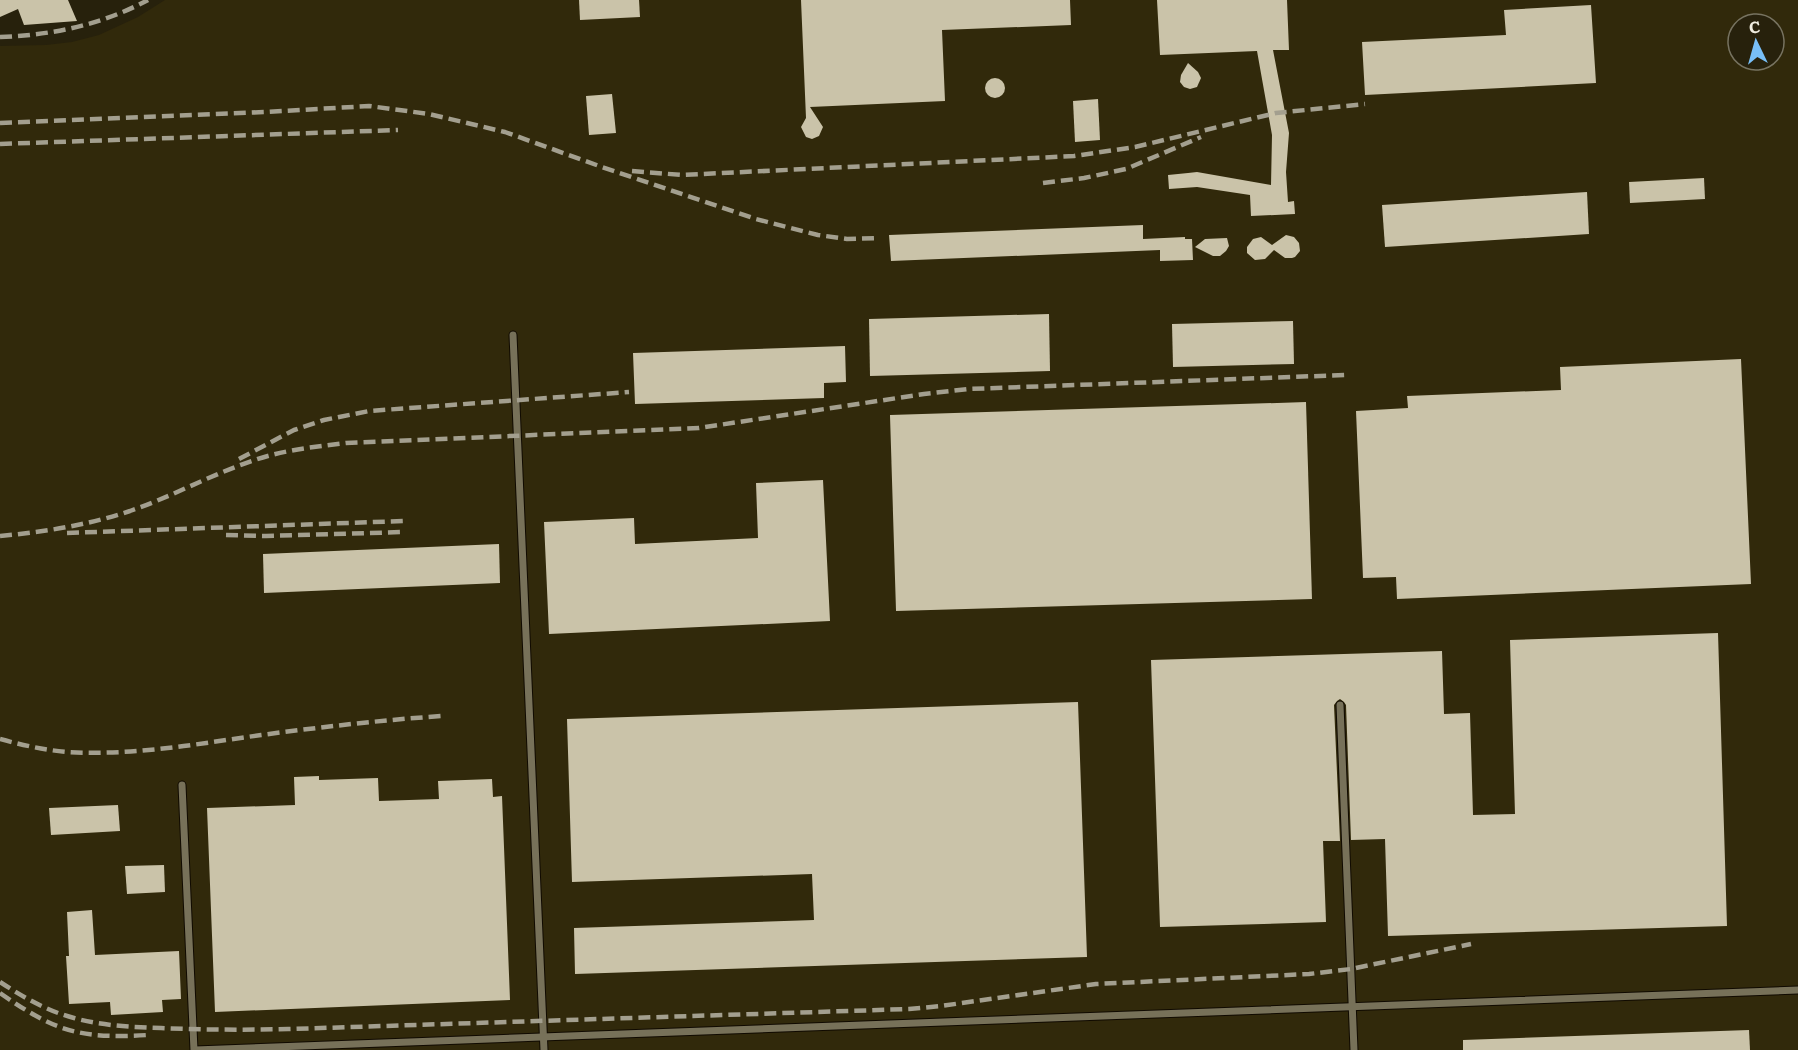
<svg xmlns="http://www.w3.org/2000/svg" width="1798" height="1050" font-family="Literata,serif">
  <rect width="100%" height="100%" fill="#27210c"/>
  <!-- built -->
  <path fill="#31290b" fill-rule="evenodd" d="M165,0h1633v1050h-1798v-1004l46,-1 26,-3 27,-7 39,-18zM1738,24h36v36h-36z"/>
  <!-- building -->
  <g fill="#cac3a9">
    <polygon points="0,0 68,0 77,21 24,25 18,9 0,17"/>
    <polygon points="579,0 639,0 640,17 580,20"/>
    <polygon points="801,0 1070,0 1071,25 942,30 945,101 810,107 823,127 819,136 812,139 806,137 801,127 806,118"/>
    <polygon points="1157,0 1287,0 1289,50 1273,50 1289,133 1286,172 1288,202 1294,201 1295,214 1251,216 1250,195 1197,187 1169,189 1168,175 1188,173 1197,172 1271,185 1272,135 1257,51 1160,55"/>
    <polygon points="1591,5 1596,83 1365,95 1362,42 1506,35 1504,10"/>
    <polygon points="1188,63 1198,72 1201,78 1197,87 1190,89 1184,87 1180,82 1181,75"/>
    <circle cx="995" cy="88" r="10"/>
    <polygon points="612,94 616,133 589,135 586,96"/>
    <polygon points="1098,99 1100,140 1075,142 1073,101"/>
    <polygon points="1704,178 1705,199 1630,203 1629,182"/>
    <polygon points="1587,192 1589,234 1385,247 1382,205"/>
    <polygon points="1143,225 1143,239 1185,237 1185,239 1192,239 1193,260 1160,261 1160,250 891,261 889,235"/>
    <polygon points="1286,235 1294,237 1299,243 1300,251 1295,257 1292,258 1285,258 1274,250 1265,259 1255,260 1247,253 1247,247 1253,239 1261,237 1272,245"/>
    <polygon points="1227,238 1229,246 1226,251 1220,256 1213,256 1195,247 1205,239"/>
    <polygon points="1049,314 1050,371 870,376 869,319"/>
    <polygon points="1293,321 1294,364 1173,367 1172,324"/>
    <polygon points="845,346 846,382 824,383 824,398 635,404 633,353"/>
    <polygon points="1741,359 1751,584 1397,599 1396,577 1363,578 1356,411 1408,408 1407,396 1561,390 1560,367"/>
    <polygon points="1306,402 1312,599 896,611 890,415"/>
    <polygon points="823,480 830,621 549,634 544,522 634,518 635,544 758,538 756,483"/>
    <polygon points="499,544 500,583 264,593 263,554"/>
    <polygon points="1718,633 1727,926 1388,936 1385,839 1351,840 1346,705 1344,702 1340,699 1337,701 1334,705 1340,841 1323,841 1326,922 1160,927 1151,660 1442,651 1444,714 1470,713 1473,815 1515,814 1510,640"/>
    <polygon points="1078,702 1087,957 575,974 574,928 814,920 812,874 572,882 567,719"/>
    <polygon points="319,776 319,780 378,778 379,801 439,799 438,781 492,779 493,797 502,796 510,1000 215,1012 207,808 295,805 294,777"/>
    <polygon points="118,805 120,831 51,835 49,808"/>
    <polygon points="164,865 165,892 127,894 125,866"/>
    <polygon points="92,910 95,955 179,951 181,999 162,1000 163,1012 111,1015 110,1002 69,1004 66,956 69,956 67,912"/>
    <polygon points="1749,1030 1750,1050 1463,1050 1463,1040"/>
  </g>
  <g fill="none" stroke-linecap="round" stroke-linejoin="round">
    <defs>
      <g id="service">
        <polyline points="513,335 544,1050"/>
        <polyline points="1340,705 1354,1050"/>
        <polyline points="182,785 194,1050"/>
        <polyline points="195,1050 1798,990"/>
      </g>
    </defs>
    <!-- service casing -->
    <use href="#service" stroke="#100a00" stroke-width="9"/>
    <!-- service -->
    <use href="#service" stroke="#777159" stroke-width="7"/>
    <!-- rail -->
    <g stroke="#a39f8f" stroke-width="4.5" stroke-dasharray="12 6" stroke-linecap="butt">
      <path d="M0,37c53,-2 101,-12 148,-37"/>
      <polyline points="0,123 265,112 369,106 429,114 505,132 602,167 756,219 818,235 847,239 878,238"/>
      <polyline points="0,144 398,130"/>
      <polyline points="632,171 682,175 1074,156 1135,147 1276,113 1365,104"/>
      <polyline points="1043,183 1084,178 1126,169 1201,137"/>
      <polyline points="239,459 294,430 324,420 369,411 629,392"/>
      <polyline points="67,533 403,521"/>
      <polyline points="226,535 266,536 404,532"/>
      <path d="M0,536c44,-4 88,-11 130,-25 41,-14 80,-36 122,-50 30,-11 62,-14 94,-18l353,-15 225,-34 44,-5 377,-14"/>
      <path d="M0,739c22,6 44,11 67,13 65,4 130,-8 194,-17 61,-8 121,-15 181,-19"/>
      <path d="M0,982c23,15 47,29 74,36 29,8 58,9 87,10 44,2 87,2 130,1l618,-20 32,-3 155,-22 213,-10 42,-5 120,-25"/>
      <path d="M0,993c56,39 80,46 148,42"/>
    </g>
  </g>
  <!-- north arrow -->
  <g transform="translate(1756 42) rotate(355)"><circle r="28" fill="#27210c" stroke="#777361" stroke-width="1.5"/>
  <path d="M0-4.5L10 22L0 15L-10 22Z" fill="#78bff8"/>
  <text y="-9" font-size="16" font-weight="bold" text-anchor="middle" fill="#f0ede0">С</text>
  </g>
</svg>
